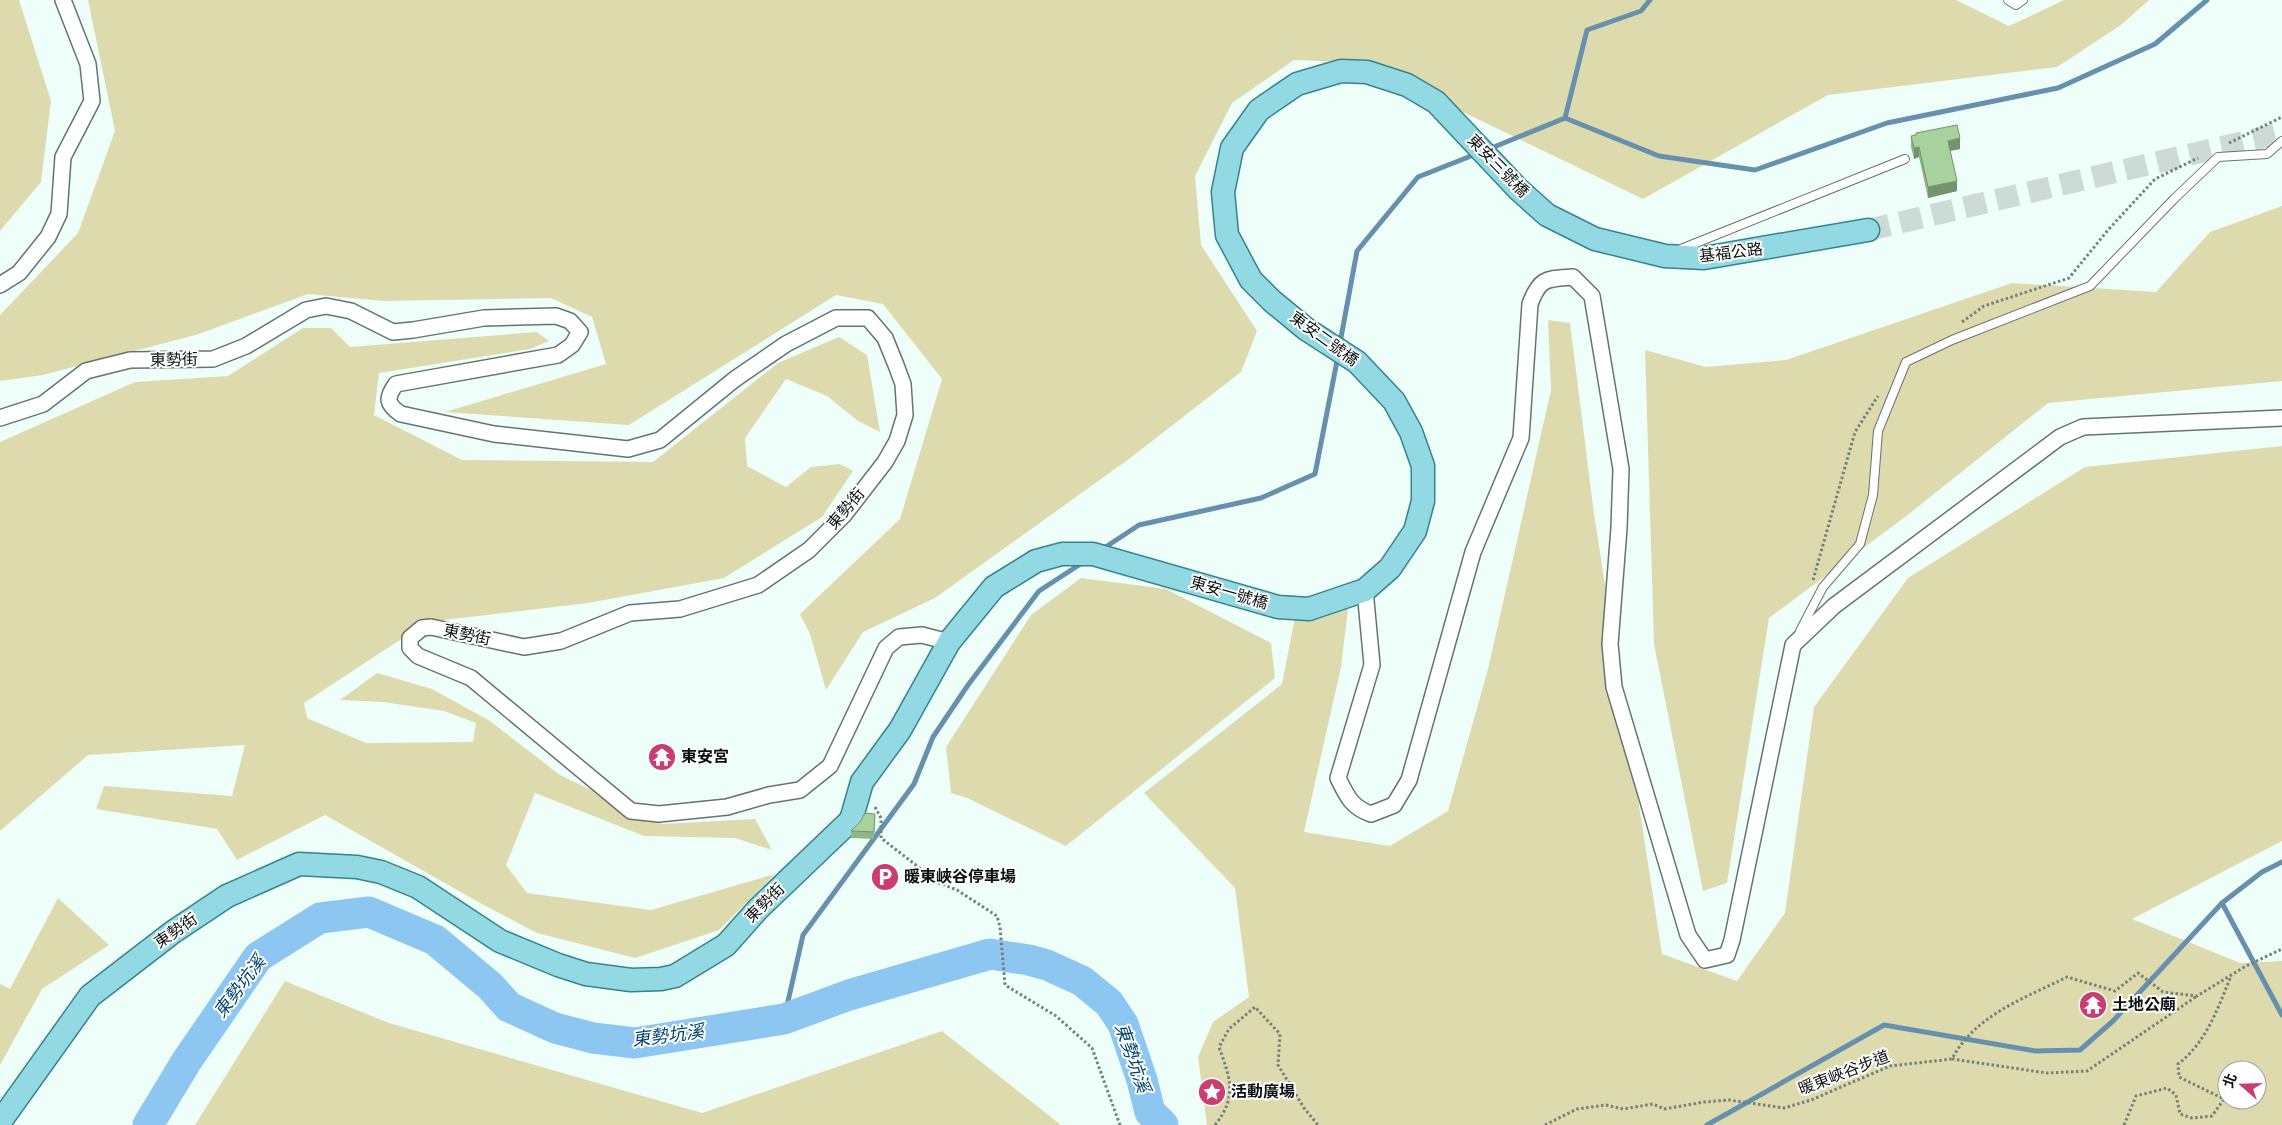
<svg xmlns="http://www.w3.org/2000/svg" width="2282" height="1125" font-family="Spectral,'Noto Sans TC',serif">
  <rect width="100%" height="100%" fill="#eefff9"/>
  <!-- green -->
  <g fill="#dddbae" fill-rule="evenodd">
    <polygon points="0,0 19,0 51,101 41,182 0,231"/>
    <polygon points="88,0 1956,0 2009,26 2064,0 2149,0 2121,25 2057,67 1828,95 1643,199 1407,85 1345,62 1294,60 1232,103 1195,176 1201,245 1257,331 1241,372 1129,459 935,598 863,632 826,690 810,634 800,614 900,519 942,379 883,304 836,295 629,425 445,412 606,364 592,317 551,298 384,301 308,294 199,334 43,375 0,381 0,315 78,233 115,131"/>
    <polygon points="2282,206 2282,381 2048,403 1905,517 1769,618 1727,883 1703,891 1654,644 1645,350 1706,367 1786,360 2012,283 2156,292 2210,232"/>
    <path d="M1548,320l22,3 24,191 68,440 75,27 48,-68 29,-206 94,-129 177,-111 197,-21v395l-150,78 108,44 42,-2v164h-1075l-9,-68 15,-35 36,-25 -14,-109 -91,-95 138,-109 17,-88 50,5 -8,66 -37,165 86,14 58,-35 40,-142 63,-279zM2227,1070h30v30h-30z"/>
    <polygon points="303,328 331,328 350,347 537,332 549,341 530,349 379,373 374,415 462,460 653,462 778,363 839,337 867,355 880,432 858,421 827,396 786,379 745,438 747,466 786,487 811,467 840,464 853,471 822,517 724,578 588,603 427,622 304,703 307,718 366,743 473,742 476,723 444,711 383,702 340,700 377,673 432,689 490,721 560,775 662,824 755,819 772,850 735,838 644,836 535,793 506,865 527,893 651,910 775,874 719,930 635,958 537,933 480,903 325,815 237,860 217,829 96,809 104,786 232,796 245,745 88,755 0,831 0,442 135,382 228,376"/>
    <polygon points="1081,578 1166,589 1271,643 1275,678 1066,846 967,798 951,793 946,747 1031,615"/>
    <polygon points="58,898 109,945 42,989 0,1065 0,984 10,989"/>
    <polygon points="285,981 389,1023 702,1113 942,1031 1061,1125 195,1125"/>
  </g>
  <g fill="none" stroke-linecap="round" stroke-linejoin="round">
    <!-- stream -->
    <g stroke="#6790ae" stroke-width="5">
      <polyline points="1565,118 1659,156 1755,170 1887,123 2058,88 2155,44 2207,0"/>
      <polyline points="1489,149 1565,118 1587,30 1641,11 1650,0"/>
      <polyline points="1340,343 1357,251 1418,177 1476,154"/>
      <polyline points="1101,550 1139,525 1261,498 1315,474 1338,356"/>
      <polyline points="2222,903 2282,1015"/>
      <polyline points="784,1019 803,935 914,784 933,737 968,685 1039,591 1082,563"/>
      <polyline points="1707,1125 1884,1025 2035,1051 2080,1050 2113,1021 2222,903 2262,872 2282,862"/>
    </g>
    <!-- river -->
    <polyline stroke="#8ec6f2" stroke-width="31" points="148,1125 186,1062 258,957 320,918 369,912 435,940 490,986 509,1007 555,1028 593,1038 635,1043 784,1019 849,995 990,954 1029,960 1047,965 1082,981 1109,1003 1123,1024 1142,1080 1150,1112 1163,1125"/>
    <!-- primary-tunnel -->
    <polyline stroke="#ccdbd6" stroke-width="22" stroke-dasharray="22 11" stroke-linecap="butt" points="1868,230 2282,133"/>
    <defs>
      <g id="lane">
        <polyline points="2008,0 2016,5 2023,0"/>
        <polyline points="1681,249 1905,159"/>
        <polyline points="1800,631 1823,587 1860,544 1873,495 1878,431 1906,362 1952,340 2090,286 2174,199 2218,157 2267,154 2282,141"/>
      </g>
      <g id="street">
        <polyline points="0,285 19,273 48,237 59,214 63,157 92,101 88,64 63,0"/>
        <path d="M0,418l43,-14 43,-33 44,-11 83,-1 33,-13 60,-36 20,-4 25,5 42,21 20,-2 71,-12 72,-2 14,5 10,11 -8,13 -14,10 -162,29c-10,14 -10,20 5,30l93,20 134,15 32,-9 75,-61 51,-35 50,-26h32l17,20 11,27 7,19 2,31 -8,26 -12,21 -41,53 -35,35 -51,35 -78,24 -50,4 -69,28 -37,6 -93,-20 -9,1 -12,10v10l8,8 53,22 160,133 28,3 68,-7 42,-12 31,-5 30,-24 56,-118 13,-11 23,-2 27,7"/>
        <path d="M1365,590l7,75 -34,113c9,18 13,29 33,36l23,-9 15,-25 64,-228 48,-114 9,-134c10,-27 17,-25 43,-27l19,19 29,173 -2,59 -9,116 4,43 74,248 17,25 22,-5 5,-15 61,-295 41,-39 226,-169 23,-10 199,-9"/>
      </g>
      <polyline id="primary" points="0,1122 90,996 173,932 227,896 299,864 357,867 381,872 418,887 500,941 558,965 586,974 631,980 661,979 675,976 726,945 758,909 851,820 862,782 900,730 949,642 994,587 1036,561 1062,554 1093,554 1278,607 1309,609 1365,590 1390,568 1415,531 1423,501 1423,466 1411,432 1394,401 1357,362 1306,329 1272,301 1251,280 1227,235 1223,192 1232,148 1259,110 1297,84 1341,71 1367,72 1407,85 1436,102 1518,189 1547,215 1595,239 1665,256 1704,258 1868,230"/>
    </defs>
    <!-- lane casing -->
    <use href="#lane" stroke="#667470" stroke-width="10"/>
    <!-- street casing -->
    <use href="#street" stroke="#667470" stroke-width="18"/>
    <!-- primary casing -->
    <use href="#primary" stroke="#35838d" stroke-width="25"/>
    <!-- path -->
    <g stroke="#75807c" stroke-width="3" stroke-dasharray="2.5 2.5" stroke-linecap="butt">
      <polyline points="2229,143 2282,117"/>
      <polyline points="1962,322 1984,306 2069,278 2108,230 2155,179 2198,158"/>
      <polyline points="1813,580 1855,432 1878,396"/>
      <polyline points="875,807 881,818 881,838 939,883 957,890 997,916 1000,927 1005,985 1056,1016 1092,1048 1120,1125"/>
      <polyline points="1952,1059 2047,1073 2087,1071 2197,996"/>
      <path d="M1215,1125c23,-29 15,-47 4,-78l10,-18 26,-22 25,27 -2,31 26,43 14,17"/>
      <path d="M1545,1125l32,-16 29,-4 17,4 30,-5 11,5 40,-7 25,-2 55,8 27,-8 79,-34 62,-7c23,-44 73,-61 115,-82l48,14 23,-18 25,19 34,4 49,-30 36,-17"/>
      <path d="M2124,1125l12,-29 31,-8 9,7 4,19 12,4 20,-2 12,-17 -45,-22 -1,-13c28,-21 40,-56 53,-88"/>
    </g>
    <!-- lane -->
    <use href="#lane" stroke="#fff" stroke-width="8"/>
    <!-- street -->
    <use href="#street" stroke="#fff" stroke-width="15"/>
    <!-- primary -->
    <use href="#primary" stroke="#93d9e3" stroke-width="22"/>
  </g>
  <!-- wall -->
  <g fill="#90b587">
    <polygon points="1911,136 1960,149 1950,151 1957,191 1928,198 1919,157 1914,159 1911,147"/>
    <polygon points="875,814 874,839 851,838 851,831"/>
  </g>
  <!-- shaded-wall -->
  <g fill="#75936e">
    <polygon points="1960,138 1960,149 1948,151 1948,141"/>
    <polygon points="1919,147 1919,157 1914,159 1914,148"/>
    <polygon points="1957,181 1957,191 1928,198 1928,187"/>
  </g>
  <!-- building -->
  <g fill="#a7d29d" stroke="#75936e">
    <polygon points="1957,125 1960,138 1948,141 1957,181 1928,187 1919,147 1914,148 1911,136 1916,135 1916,133"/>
    <polygon points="865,813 875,814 874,832 851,831 860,822"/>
  </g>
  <!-- icons -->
  <defs>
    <symbol id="temple-disc" viewBox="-11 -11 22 22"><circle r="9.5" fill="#c93d72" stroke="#fff"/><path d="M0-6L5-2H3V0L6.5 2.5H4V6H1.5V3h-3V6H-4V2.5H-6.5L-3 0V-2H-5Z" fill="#fff"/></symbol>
    <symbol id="parking-disc" viewBox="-11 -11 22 22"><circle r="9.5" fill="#c93d72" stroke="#fff"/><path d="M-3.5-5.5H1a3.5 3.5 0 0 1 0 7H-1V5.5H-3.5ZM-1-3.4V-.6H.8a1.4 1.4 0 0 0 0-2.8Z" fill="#fff"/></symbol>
    <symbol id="sight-disc" viewBox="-11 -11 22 22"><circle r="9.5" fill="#c93d72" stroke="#fff"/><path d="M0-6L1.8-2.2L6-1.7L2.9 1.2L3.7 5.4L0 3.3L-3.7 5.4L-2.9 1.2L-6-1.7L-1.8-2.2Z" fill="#fff"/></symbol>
  </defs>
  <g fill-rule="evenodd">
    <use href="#temple-disc" x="646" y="741" width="32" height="32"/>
    <use href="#parking-disc" x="869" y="861" width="32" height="32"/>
    <use href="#temple-disc" x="2077" y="989" width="32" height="32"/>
    <use href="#sight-disc" x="1196" y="1076" width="32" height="32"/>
  </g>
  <g text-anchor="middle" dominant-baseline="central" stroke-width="4" stroke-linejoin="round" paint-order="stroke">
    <!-- street labels -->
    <g font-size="16" fill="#0b110f" stroke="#fff">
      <text transform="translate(1498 166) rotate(46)">東安三號橋</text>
      <text transform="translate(1731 253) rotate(-7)">基福公路</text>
      <text transform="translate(1324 339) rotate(36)">東安二號橋</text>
      <text transform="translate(174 360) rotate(-1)">東勢街</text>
      <text transform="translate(846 509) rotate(-50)">東勢街</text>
      <text transform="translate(1229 593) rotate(16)">東安一號橋</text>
      <text transform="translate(467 635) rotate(12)">東勢街</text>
      <text transform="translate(765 903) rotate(-45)">東勢街</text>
      <text transform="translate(176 931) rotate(-35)">東勢街</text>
      <text transform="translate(1844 1073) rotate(-21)">暖東峽谷步道</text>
    </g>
    <!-- poi labels -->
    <g font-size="16" font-weight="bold" fill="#0b110f" stroke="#fff" text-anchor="start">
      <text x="681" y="757">東安宮</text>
      <text x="904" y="877">暖東峽谷停車場</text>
      <text x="2112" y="1005">土地公廟</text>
      <text x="1231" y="1092">活動廣場</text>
    </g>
    <!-- water labels -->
    <g font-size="18" font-style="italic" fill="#00446d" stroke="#fff">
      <text transform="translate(240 987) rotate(-53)">東勢坑溪</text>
      <text transform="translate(668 1036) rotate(-7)">東勢坑溪</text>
      <text transform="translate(1132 1058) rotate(71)">東勢坑溪</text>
    </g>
  </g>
  <!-- north arrow -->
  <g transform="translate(2242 1085) rotate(290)"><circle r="24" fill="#ffffff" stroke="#9da09f"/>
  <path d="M0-4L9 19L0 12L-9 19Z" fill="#c93d72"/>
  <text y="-8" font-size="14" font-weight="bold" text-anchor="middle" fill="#0b110f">北</text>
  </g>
</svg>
